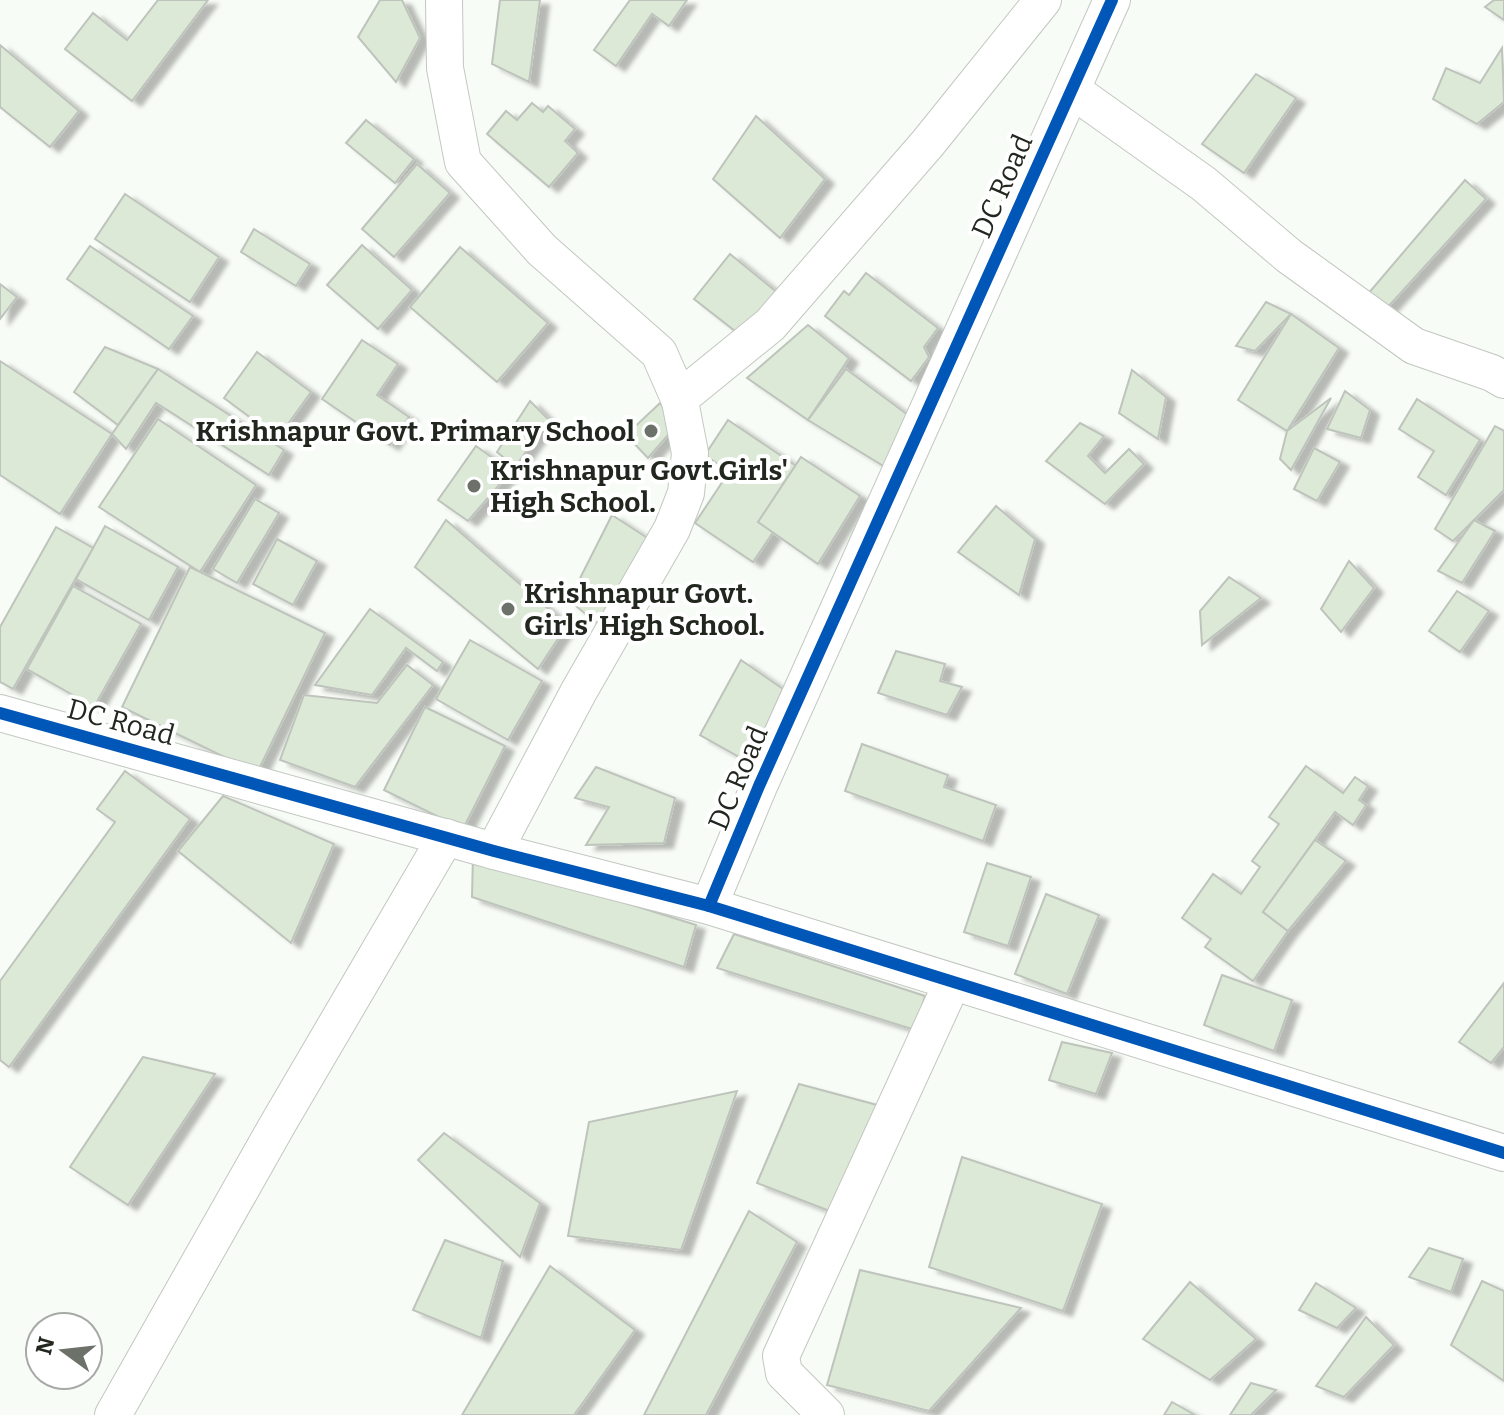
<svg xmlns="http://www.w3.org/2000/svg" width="1504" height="1415" font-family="Bitter,serif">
  <defs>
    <filter id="shadow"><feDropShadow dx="9" dy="5" stdDeviation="2" flood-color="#0004"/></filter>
  </defs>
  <rect width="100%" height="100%" fill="#f8fcf6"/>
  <!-- building -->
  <g fill="#dce9d7" stroke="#bec3bc" stroke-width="2" filter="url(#shadow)">
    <polygon points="158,0 208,0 132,101 65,49 93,13 127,40"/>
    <polygon points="380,0 402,0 420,38 396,82 358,37"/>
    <polygon points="500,0 540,0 529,82 492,64"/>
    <polygon points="630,0 687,0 669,26 652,14 616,66 594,50"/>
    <polygon points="1494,0 1504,0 1504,20 1485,7"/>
    <polygon points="0,45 79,111 50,147 0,107"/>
    <polygon points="1502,48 1504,102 1477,124 1433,99 1446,68 1480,83"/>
    <polygon points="1256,74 1296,98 1244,173 1202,144"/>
    <polygon points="532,103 543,112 548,106 575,129 565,141 578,153 549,187 487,134 506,111 517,120"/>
    <polygon points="756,116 825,179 780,238 713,179"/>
    <polygon points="366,120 414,159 395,183 346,143"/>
    <polygon points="417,164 450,193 394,257 362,229"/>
    <polygon points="1465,180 1486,199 1387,308 1367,295"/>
    <polygon points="125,194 219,257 190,302 95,239"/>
    <polygon points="254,229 310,264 296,286 241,252"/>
    <polygon points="362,245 412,290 378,329 327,285"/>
    <polygon points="90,246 193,316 169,349 67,279"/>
    <polygon points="460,247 548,323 497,382 410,307"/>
    <polygon points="730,254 779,294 744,338 694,299"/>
    <polygon points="866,273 938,328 924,347 929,357 911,381 825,316 844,291 849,295"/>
    <polygon points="0,284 17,297 0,319"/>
    <polygon points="1266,302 1291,314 1255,351 1236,346"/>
    <polygon points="1291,314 1339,348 1287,431 1238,400"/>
    <polygon points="808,325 849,358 808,420 747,378"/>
    <polygon points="362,340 398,364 377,395 409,417 390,445 322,399"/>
    <polygon points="105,347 158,369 118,425 74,392"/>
    <polygon points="257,352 311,392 278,438 224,398"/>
    <polygon points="0,361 112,434 60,514 0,475"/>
    <polygon points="158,369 284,450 269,475 156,403 126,449 112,434"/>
    <polygon points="846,369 908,415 890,470 808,420"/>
    <polygon points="1132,370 1166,397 1158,439 1119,413"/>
    <polygon points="1345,391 1370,410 1361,438 1327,429"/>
    <polygon points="1331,398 1291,470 1280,459 1287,431"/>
    <polygon points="1417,399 1480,440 1446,495 1418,477 1434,451 1399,429"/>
    <polygon points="530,401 549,420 515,467 497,452"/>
    <polygon points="660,403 676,426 648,458 626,435"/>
    <polygon points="158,419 256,485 200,572 99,507"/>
    <polygon points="728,420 811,476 753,562 695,523 729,472 705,455"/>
    <polygon points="1080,423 1104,436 1088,456 1105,473 1129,449 1144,464 1105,504 1046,461"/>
    <polygon points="1495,426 1504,431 1504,490 1453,541 1435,529"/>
    <polygon points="476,446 511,471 468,521 438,500"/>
    <polygon points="1314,448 1340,462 1317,501 1294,489"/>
    <polygon points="801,457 860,496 818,564 758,522"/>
    <polygon points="255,499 279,513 237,583 213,569"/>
    <polygon points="996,506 1035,539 1019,595 958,552"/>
    <polygon points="612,515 649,539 602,628 569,600"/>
    <polygon points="446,520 567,625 538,669 415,567"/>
    <polygon points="1474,520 1495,531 1462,583 1438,571"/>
    <polygon points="105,526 178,567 149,620 76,579"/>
    <polygon points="56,527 93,548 13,689 0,682 0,627"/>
    <polygon points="277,539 317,561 293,605 253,584"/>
    <polygon points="1349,561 1374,588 1341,632 1321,609"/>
    <polygon points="190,567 325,633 257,773 122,707"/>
    <polygon points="1229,577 1261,598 1202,645 1200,611"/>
    <polygon points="73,586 141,624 94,707 27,669"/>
    <polygon points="1457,591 1489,611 1460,652 1429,631"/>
    <polygon points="370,609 443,662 437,671 406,648 372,695 315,685"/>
    <polygon points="470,640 542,681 508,740 436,699"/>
    <polygon points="896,651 945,664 940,681 962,687 947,715 878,693"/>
    <polygon points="741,660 783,689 750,763 700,735"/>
    <polygon points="407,665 433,685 355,787 280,760 304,695 377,703"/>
    <polygon points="425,707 505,746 463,829 384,790"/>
    <polygon points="862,744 948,775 944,787 996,805 983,841 845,791"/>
    <polygon points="1306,766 1343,793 1355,777 1368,786 1359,800 1366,805 1353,825 1335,812 1263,912 1288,931 1253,981 1205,947 1211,939 1182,918 1213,874 1241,894 1260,867 1252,861 1279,824 1269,817"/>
    <polygon points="596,767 675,798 664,843 586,845 609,807 575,798"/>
    <polygon points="125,771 190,819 9,1067 0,1060 0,981 115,822 97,809"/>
    <polygon points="223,796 334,844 291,943 178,851"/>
    <polygon points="1315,840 1346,861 1288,931 1263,912"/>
    <polygon points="473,855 696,925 684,967 472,897"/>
    <polygon points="987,863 1031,877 1008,946 964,932"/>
    <polygon points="1046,894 1099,915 1067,994 1015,974"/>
    <polygon points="734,934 925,996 915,1030 717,968"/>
    <polygon points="1222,975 1292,1000 1274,1051 1204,1025"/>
    <polygon points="1504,983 1504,1047 1491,1063 1459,1042"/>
    <polygon points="1062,1042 1112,1053 1096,1094 1049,1080"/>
    <polygon points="143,1057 215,1074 128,1205 70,1167"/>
    <polygon points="799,1084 892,1109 840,1215 757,1183"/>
    <polygon points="737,1091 681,1250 568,1236 589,1122"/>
    <polygon points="444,1133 540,1203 520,1257 418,1160"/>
    <polygon points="962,1157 1102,1204 1063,1311 929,1267"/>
    <polygon points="749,1211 797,1242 706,1415 644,1415"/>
    <polygon points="445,1240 503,1261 481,1338 413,1310"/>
    <polygon points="1429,1248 1463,1259 1451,1292 1409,1277"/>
    <polygon points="550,1266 635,1330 574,1415 462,1415"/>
    <polygon points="860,1270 1021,1308 929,1411 827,1385"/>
    <polygon points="1482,1281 1504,1291 1504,1381 1451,1345"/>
    <polygon points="1190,1282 1256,1339 1210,1380 1143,1339"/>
    <polygon points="1316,1283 1356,1308 1337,1328 1299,1310"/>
    <polygon points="1366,1317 1394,1345 1344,1397 1316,1386"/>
    <polygon points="1251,1383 1276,1390 1251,1415 1230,1415"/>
    <polygon points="1172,1402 1195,1415 1164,1415"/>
  </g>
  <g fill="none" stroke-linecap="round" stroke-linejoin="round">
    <defs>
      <g id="minor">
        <polyline points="444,0 445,68 463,162 542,250 659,353 680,401 690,453 686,493 672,529 579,691 494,851"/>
        <polyline points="1072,90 1204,184 1289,256 1414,346 1492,373 1504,380"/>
        <polyline points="679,399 770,325 928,143 1043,0"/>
        <polyline points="0,713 494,851 709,906 1504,1153"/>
        <polyline points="709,906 759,786 1112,0"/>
        <polyline points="113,1415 279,1122 446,837"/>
        <polyline points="826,1415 784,1373 781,1356 952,983"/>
      </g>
    </defs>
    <!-- minor casing -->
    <use href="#minor" stroke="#c2c7c0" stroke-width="38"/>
    <!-- minor -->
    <use href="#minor" stroke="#fefffe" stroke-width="36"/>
    <defs>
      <g id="cycleway">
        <polyline points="0,713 494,851 709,906 1504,1153"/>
        <polyline points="709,906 759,786 1112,0"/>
      </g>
    </defs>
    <!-- cycleway casing -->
    <use href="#cycleway" stroke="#fff" stroke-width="17"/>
    <!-- cycleway -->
    <use href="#cycleway" stroke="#0057b8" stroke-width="12"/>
  </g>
  <!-- markers -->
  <g fill="#6c726a" stroke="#fff" stroke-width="3">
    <circle cx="651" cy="431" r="8"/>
    <circle cx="474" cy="486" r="8"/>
    <circle cx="508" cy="609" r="8"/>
  </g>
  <g text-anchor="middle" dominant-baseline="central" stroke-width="8" stroke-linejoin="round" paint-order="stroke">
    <!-- street labels -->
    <g font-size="28" fill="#21271e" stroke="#fff">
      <text transform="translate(1002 186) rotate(-66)">DC Road</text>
      <text transform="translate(121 722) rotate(15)">DC Road</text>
      <text transform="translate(738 778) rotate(-67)">DC Road</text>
    </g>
    <!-- poi labels -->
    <g font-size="28" font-weight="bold" fill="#21271e" stroke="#fff" text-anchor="start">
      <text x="635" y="431" text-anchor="end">Krishnapur Govt. Primary School</text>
      <text x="490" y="470">Krishnapur Govt.Girls'<tspan x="490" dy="32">High School.</tspan></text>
      <text x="524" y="593">Krishnapur Govt.<tspan x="524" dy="32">Girls' High School.</tspan></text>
    </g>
  </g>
  <!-- north arrow -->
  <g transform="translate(64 1351) rotate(285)"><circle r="38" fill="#ffffff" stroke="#a6a9a5" stroke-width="2"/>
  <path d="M0-6L14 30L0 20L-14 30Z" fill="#6c726a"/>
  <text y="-12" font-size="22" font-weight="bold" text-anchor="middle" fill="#21271e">N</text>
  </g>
</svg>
